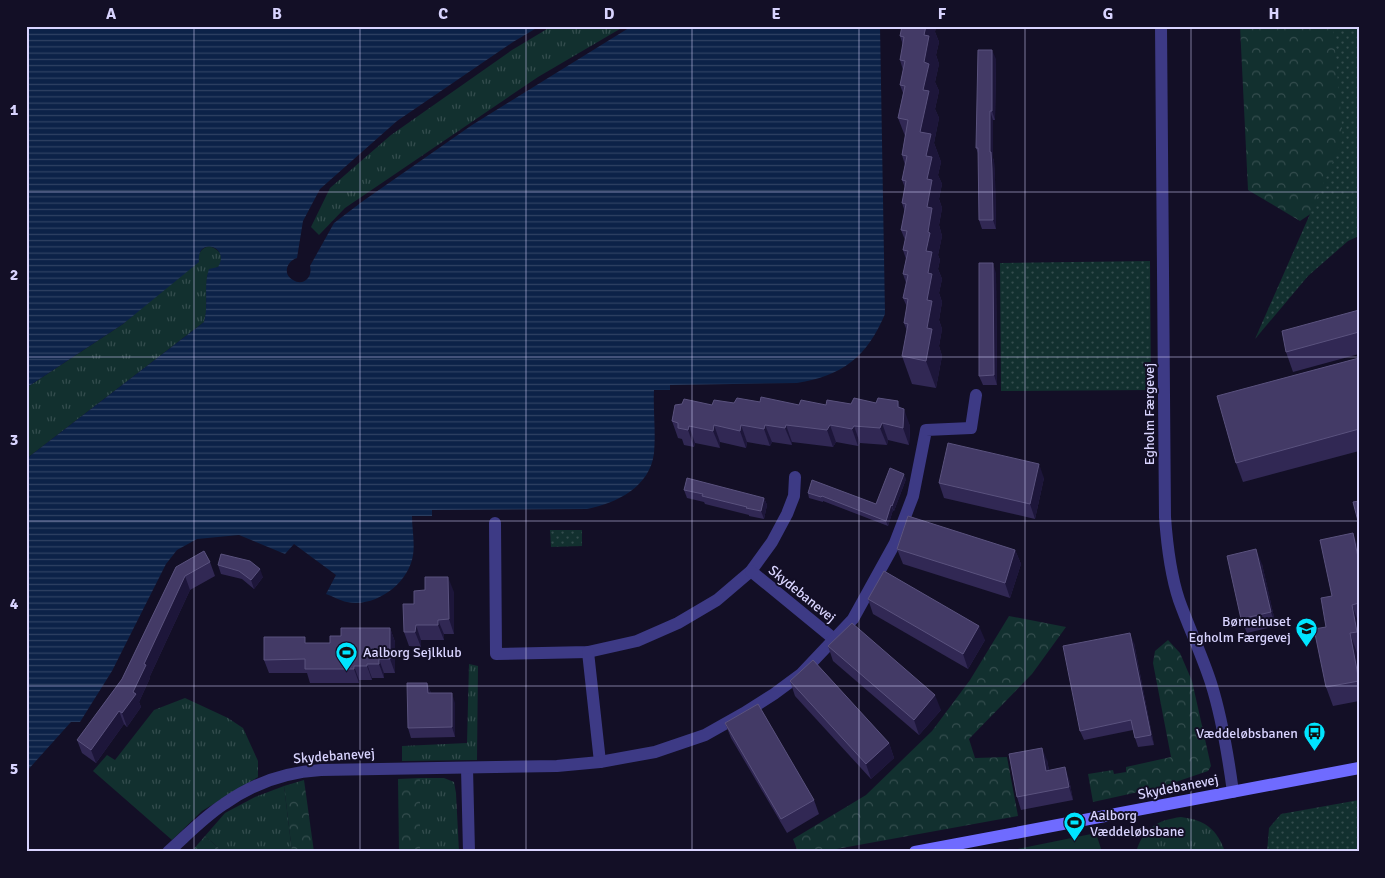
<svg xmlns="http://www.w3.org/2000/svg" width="1385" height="878" font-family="Signika,sans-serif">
  <defs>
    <pattern id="grass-tufts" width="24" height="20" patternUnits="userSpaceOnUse" patternTransform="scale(1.25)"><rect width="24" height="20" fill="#12302f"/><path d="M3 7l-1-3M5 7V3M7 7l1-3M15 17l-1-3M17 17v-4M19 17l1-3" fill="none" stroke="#344d4e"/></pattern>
    <pattern id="forest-crowns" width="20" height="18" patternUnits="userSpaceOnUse" patternTransform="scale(1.25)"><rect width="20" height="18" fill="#12302f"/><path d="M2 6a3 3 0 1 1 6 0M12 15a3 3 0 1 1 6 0" fill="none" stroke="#344d4e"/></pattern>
    <pattern id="park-dots" width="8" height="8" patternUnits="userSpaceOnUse" patternTransform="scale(1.25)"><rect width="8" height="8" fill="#12302f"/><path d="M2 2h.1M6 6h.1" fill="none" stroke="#344d4e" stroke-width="1.8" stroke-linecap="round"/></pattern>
    <pattern id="water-rules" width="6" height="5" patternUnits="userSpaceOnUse" patternTransform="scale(1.25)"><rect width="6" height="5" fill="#0c2248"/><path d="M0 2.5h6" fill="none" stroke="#2f4163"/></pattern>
  </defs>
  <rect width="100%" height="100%" fill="#130f26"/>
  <!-- grass -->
  <g fill="url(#grass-tufts)">
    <polygon points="552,26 625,26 538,77 345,208 319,235 311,227 330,188 391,135 512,50"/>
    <path d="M209,246c8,2 17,10 11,19 -2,2 -10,7 -13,11l-1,37 -2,9 -178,137v-71l97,-64 75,-68c3,-6 5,-8 11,-10z"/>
    <polygon points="469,664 478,666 477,760 402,761 402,746 467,743"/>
    <polygon points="185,698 228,718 243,728 258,761 258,777 202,811 172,840 93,771 107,755 115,760 154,710"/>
    <polygon points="420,778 444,778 454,782 456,793 459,852 420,852"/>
    <polygon points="284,786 292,852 223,852 205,836 225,813 255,797"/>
    <path d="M1181,817c24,3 36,12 44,35h-89c7,-24 22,-32 45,-35z"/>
  </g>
  <!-- forest -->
  <g fill="url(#forest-crowns)">
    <polygon points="1240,26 1337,26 1359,142 1327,203 1300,221 1248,190"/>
    <polygon points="1009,616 1066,627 1032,674 969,739 975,758 1007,757 1018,816 820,852 798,852 793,839 866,795 932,731 970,680"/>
    <polygon points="1168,640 1180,653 1192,681 1211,766 1208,771 1161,787 1093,802 1088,774 1113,770 1114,774 1126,772 1126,767 1171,757 1153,663 1155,651"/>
    <polygon points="420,778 420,852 399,852 398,779"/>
    <polygon points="304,780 314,852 292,852 284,786"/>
    <polygon points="205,836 223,852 191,852"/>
  </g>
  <!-- park -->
  <g fill="url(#park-dots)">
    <polygon points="1333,26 1359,26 1359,236 1348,241 1308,276 1255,339 1343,139"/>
    <polygon points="1150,261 1151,390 1001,391 1000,263"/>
    <polygon points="550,530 582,530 582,546 551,547"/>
    <polygon points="1359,800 1359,852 1267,852 1269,828 1281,814"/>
  </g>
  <!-- garden -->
  <polygon fill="#12302f" points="1096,833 1102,852 1003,852"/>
  <!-- water -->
  <path fill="url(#water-rules)" d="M26,26h514l-27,16 -116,79 -77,68 -17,32 -6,37c-10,3 -15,16 -4,22 11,7 20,-4 17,-14l24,-43 29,-22 109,-76 160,-99h248l5,288c-18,43 -43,62 -88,69l-127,2v5h-16c-1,21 2,42 0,63 -4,34 -37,50 -67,56l-155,1v6h-20c0,13 3,26 1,39 -4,28 -37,53 -66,47 -7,-1 -14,-6 -21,-8l10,-19 -42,-31 -9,10 -46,-19 -42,4 -20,11 -11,14 -54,107 -32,51h-9l-45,50v-313l178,-137c5,-17 -1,-36 5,-53l9,-2c13,-21 -22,-31 -19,-5l-76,62 -97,64z"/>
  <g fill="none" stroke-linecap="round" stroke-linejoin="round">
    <!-- street -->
    <g stroke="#3d3a85" stroke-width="12">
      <path d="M1161,26l4,491c2,28 5,56 14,83 10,28 23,55 32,83 11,35 17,72 22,109"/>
      <polyline points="495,523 496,654 588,652 637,641 678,623 717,600 751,571 772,542 787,514 794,496 795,477"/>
      <polyline points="751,571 834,639"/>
      <polyline points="588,652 600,762"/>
      <polyline points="467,768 469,852"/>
      <path d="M168,852c18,-16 36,-35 56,-48 28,-20 62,-32 97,-34l236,-4 43,-4 55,-10 50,-17 39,-22 30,-19 27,-20 52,-55 42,-76 18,-47 13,-66 45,-2 5,-33"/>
    </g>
    <!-- secondary -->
    <polyline stroke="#6f6bff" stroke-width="12" points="915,852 1359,768"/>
  </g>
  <!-- wall -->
  <g fill="#312854">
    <polygon points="902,26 936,26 935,32 939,42 936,55 939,64 935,82 939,91 935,109 939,118 934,143 941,162 938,175 942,184 939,199 942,208 939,225 942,236 938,255 940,260 938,269 942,279 939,293 942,302 939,320 942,329 939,346 942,356 936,388 912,384 902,356 907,331 904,323 907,307 903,298 906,283 903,274 906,259 903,250 905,240 901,230 905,212 902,203 905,188 902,180 905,165 902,155 905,136 898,118 903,93 900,85 903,70 900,60 903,45 900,36"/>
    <polygon points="996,59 995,120 993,120 993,158 994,161 995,179 996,229 982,229 979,220 978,153 976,148"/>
    <polygon points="996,273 997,385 983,385 979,376"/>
    <polygon points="1359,310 1359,354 1293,372 1286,352"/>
    <polygon points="1359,358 1359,451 1243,482 1236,463"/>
    <polygon points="760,402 799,405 826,405 901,408 910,426 909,445 888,440 887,445 860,443 858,446 836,442 833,447 792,442 792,445 772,442 770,446 747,442 746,448 720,442 720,448 695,443 694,447 684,445 682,439 678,438 672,421 712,405"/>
    <polygon points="1044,478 1035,519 944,498 939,483"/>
    <polygon points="906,479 894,511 893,510 888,526 823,501 823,502 809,498 808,493 876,504"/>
    <polygon points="684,490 764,498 767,505 764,519 749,516 749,515 705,504 704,502 687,498"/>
    <polygon points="897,549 1015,550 1021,564 1010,598 903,564"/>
    <polygon points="1359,549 1359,652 1357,653 1359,663 1359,701 1333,706 1326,687 1326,627 1332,596"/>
    <polygon points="210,562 215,576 190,590 150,676 150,678 139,702 141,707 127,727 124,724 96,763 82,753 77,740 122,679 176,567"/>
    <polygon points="1262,564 1276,626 1247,633 1241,619"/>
    <polygon points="218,565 263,577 254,589 242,579 221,574"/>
    <polygon points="454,592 454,634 444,634 444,640 421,640 421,647 409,646 404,632 414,604"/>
    <polygon points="868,599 985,640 968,669 873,614"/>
    <polygon points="390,628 395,642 395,673 384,673 384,678 372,678 372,680 359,680 359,683 310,683 307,673 269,673 264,660 307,643 330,643 341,636"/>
    <polygon points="1134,643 1154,745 1138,747 1135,738 1133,730 1084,740 1080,731"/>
    <polygon points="828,646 941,710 919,735 833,661"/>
    <polygon points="790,681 889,743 894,758 871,779 795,696"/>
    <polygon points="427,683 431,693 455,703 455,737 411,738 408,728"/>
    <polygon points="725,723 814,800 819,814 787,833 731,738"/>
    <polygon points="1047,760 1049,770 1069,779 1073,800 1021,810 1017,797"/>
  </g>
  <!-- shaded-wall -->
  <g fill="#1d163a">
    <polygon points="926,26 936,26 935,32 939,42 936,55 939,64 935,82 939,91 935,109 939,118 934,143 941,162 938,175 942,184 939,199 942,208 939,225 942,236 938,255 940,260 938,269 942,279 939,293 942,302 939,320 942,329 939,346 942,356 936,388 926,361 928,273 926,251 928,232 927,207 927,179 926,156 920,132 923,90 924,35"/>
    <polygon points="992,50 996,59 995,120 992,111"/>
    <polygon points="990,111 993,120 993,158 994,161 995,179 996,229 993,220 990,152"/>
    <polygon points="993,263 996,273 997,385 994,375"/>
    <polygon points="898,401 904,416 904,409 910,426 909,445 903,428 898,407"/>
    <polygon points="882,423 888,440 887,445 880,428"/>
    <polygon points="714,425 720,442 720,448 713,431"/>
    <polygon points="741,425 747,442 746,448 740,431"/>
    <polygon points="765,425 772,442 770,446 764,429"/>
    <polygon points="786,425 792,442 792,445 785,428"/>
    <polygon points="830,425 836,442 833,447 827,430"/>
    <polygon points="689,426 695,443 694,447 688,430"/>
    <polygon points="854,426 860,443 858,446 852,429"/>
    <polygon points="1039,464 1044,478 1035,519 1030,504"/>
    <polygon points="904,474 906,479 894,511 892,506"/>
    <polygon points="764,498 767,505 764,519 761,511"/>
    <polygon points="891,505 893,510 888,526 886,521"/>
    <polygon points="1353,533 1359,549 1359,562"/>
    <polygon points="1256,549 1262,564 1276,626 1271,612"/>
    <polygon points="1015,550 1021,564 1010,598 1005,583"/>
    <polygon points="260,569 263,577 254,589 251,580"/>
    <polygon points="185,576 190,590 150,676 150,678 139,702 141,707 127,727 122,713 133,692 144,664"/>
    <polygon points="448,577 454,592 454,634 449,619"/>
    <polygon points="1352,605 1359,624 1359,637 1357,632"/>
    <polygon points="438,620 444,634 444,640 438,625"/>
    <polygon points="416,625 421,640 421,647 415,632"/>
    <polygon points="979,626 985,640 968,669 963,654"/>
    <polygon points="390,628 395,642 395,673 390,659"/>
    <polygon points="1130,633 1134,643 1154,745 1151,735"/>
    <polygon points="1350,633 1357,653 1359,663 1359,679"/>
    <polygon points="379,659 384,673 384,678 379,664"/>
    <polygon points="367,664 372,678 372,680 367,666"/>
    <polygon points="354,666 359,680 359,683 354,669"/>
    <polygon points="427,683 431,693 431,703 428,693"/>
    <polygon points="452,693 455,703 455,737 452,727"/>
    <polygon points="935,695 941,710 919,735 914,720"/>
    <polygon points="119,711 124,724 96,763 91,750"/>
    <polygon points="889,743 894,758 871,779 866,764"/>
    <polygon points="1042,748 1047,760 1051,783 1046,771"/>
    <polygon points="1065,767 1069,779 1073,800 1069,787"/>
  </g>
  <!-- building -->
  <g fill="#433a66" stroke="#5a527e">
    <polygon points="902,26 926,26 924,35 929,36 924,62 929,64 923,90 929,91 920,132 931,134 926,156 932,157 927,179 932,180 927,207 932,208 928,232 930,233 926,251 932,252 928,273 932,274 927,300 932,301 927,328 932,329 926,361 902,356 908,324 904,323 908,299 903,298 908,275 903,274 908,251 903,250 907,231 901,230 906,204 902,203 906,181 902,180 907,156 902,155 908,120 898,118 905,86 900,85 905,61 900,60 904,37 900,36"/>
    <polygon points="978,50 992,50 992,111 990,111 990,152 991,152 992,169 993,220 979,220 978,148 976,148"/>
    <polygon points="979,263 993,263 994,375 979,376"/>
    <polygon points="1359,310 1359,332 1286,352 1282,331"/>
    <polygon points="1359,358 1359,429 1236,463 1217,396"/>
    <polygon points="761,397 799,405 801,400 826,405 827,400 851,404 854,398 876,403 878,398 898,401 898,407 904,409 903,428 882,423 880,428 854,426 852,429 830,425 827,430 786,425 785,428 765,425 764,429 741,425 740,431 714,425 713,431 689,426 688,430 678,428 678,423 672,421 675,405 682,404 684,399 712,405 714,400 734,403 737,398 760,402"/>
    <polygon points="948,443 1039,464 1030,504 939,483"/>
    <polygon points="890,468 904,474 892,506 891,505 886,521 822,496 821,497 808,493 812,480 876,504"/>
    <polygon points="687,478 764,498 761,511 746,508 747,507 702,496 703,494 684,490"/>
    <polygon points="1359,501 1359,521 1358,521 1353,502"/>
    <polygon points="908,516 1015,550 1005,583 897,549"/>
    <polygon points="1353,533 1359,562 1359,603 1352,605 1357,632 1350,633 1359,681 1326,687 1314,629 1326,627 1321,598 1332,596 1320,540"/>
    <polygon points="1256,549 1271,612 1241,619 1227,556"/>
    <polygon points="204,551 210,562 185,576 144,664 146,665 133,692 136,694 122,713 119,711 91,750 77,740 122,679 176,567"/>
    <polygon points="221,554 250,561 260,569 251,580 239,571 218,565"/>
    <polygon points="884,571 979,626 963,654 868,599"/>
    <polygon points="425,577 448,577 449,619 438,620 438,625 416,625 415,632 404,632 403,604 414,604 414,591 425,590"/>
    <polygon points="852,623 935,695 914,720 828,646"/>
    <polygon points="341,628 390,628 390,659 379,659 379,664 367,664 367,666 354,666 354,669 305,669 305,659 264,660 264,637 305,637 305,643 330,643 330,636 341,636"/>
    <polygon points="1130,633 1151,735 1135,738 1131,720 1080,731 1063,646"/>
    <polygon points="813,660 889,743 866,764 790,681"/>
    <polygon points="407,683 427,683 428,693 452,693 452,727 408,728"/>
    <polygon points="758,704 814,800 781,819 725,723"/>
    <polygon points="1042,748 1046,771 1065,767 1069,787 1017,797 1009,754"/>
  </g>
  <!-- grid -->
  <path fill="none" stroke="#d9d4ff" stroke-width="1" stroke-opacity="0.55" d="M194,26v826M360,26v826M526,26v826M692,26v826M859,26v826M1025,26v826M1191,26v826M26,192h1333M26,357h1333M26,521h1333M26,686h1333"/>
  <!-- icons -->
  <defs>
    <symbol id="school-pin" viewBox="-11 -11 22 30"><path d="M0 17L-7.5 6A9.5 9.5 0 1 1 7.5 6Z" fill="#00e5ff" stroke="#130f26"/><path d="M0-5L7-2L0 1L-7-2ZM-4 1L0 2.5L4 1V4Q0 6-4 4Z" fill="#111"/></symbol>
    <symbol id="stadium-pin" viewBox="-11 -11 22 30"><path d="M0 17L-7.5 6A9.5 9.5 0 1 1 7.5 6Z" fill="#00e5ff" stroke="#130f26"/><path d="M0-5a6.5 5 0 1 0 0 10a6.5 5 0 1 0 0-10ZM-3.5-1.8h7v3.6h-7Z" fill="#111"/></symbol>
    <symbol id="bus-pin" viewBox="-11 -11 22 30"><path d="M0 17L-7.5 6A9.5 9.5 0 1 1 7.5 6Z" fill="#00e5ff" stroke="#130f26"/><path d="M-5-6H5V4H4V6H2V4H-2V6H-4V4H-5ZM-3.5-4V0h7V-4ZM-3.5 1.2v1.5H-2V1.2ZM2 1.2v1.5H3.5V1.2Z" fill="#111"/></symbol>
  </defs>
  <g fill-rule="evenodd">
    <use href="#school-pin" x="1294" y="616" width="25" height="34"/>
    <use href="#stadium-pin" x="334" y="640" width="25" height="34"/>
    <use href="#bus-pin" x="1302" y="720" width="25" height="34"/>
    <use href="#stadium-pin" x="1062" y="810" width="25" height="34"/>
  </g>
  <g text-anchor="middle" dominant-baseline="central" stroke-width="4" stroke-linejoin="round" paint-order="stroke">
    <!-- street labels -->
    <g font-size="14" fill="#d9d4ff" stroke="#130f26">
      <text transform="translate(1149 414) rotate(-90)">Egholm Færgevej</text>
      <text transform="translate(802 594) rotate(39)">Skydebanevej</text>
      <text transform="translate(334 756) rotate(-4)">Skydebanevej</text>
      <text transform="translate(1178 787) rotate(-11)">Skydebanevej</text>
    </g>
    <!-- poi labels -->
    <g font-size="14" fill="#d9d4ff" stroke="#130f26" text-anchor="end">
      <text x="1291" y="621">Børnehuset<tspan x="1291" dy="16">Egholm Færgevej</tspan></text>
      <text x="363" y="652" text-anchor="start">Aalborg Sejlklub</text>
      <text x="1298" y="733">Væddeløbsbanen</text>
      <text x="1090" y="815" text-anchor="start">Aalborg<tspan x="1090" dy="16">Væddeløbsbane</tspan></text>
    </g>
  </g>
  <!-- border -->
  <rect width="1385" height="878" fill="none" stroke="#130f26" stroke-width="55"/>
  <rect x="28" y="28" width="1330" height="822" fill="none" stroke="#d9d4ff" stroke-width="2"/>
  <g font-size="16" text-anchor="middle" font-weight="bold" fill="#d9d4ff">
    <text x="111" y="19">A</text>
    <text x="277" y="19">B</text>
    <text x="443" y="19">C</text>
    <text x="609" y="19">D</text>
    <text x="776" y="19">E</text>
    <text x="942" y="19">F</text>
    <text x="1108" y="19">G</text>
    <text x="1274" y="19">H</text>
    <text x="14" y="115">1</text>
    <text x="14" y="280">2</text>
    <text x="14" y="445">3</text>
    <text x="14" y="609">4</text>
    <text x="14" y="774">5</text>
  </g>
</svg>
